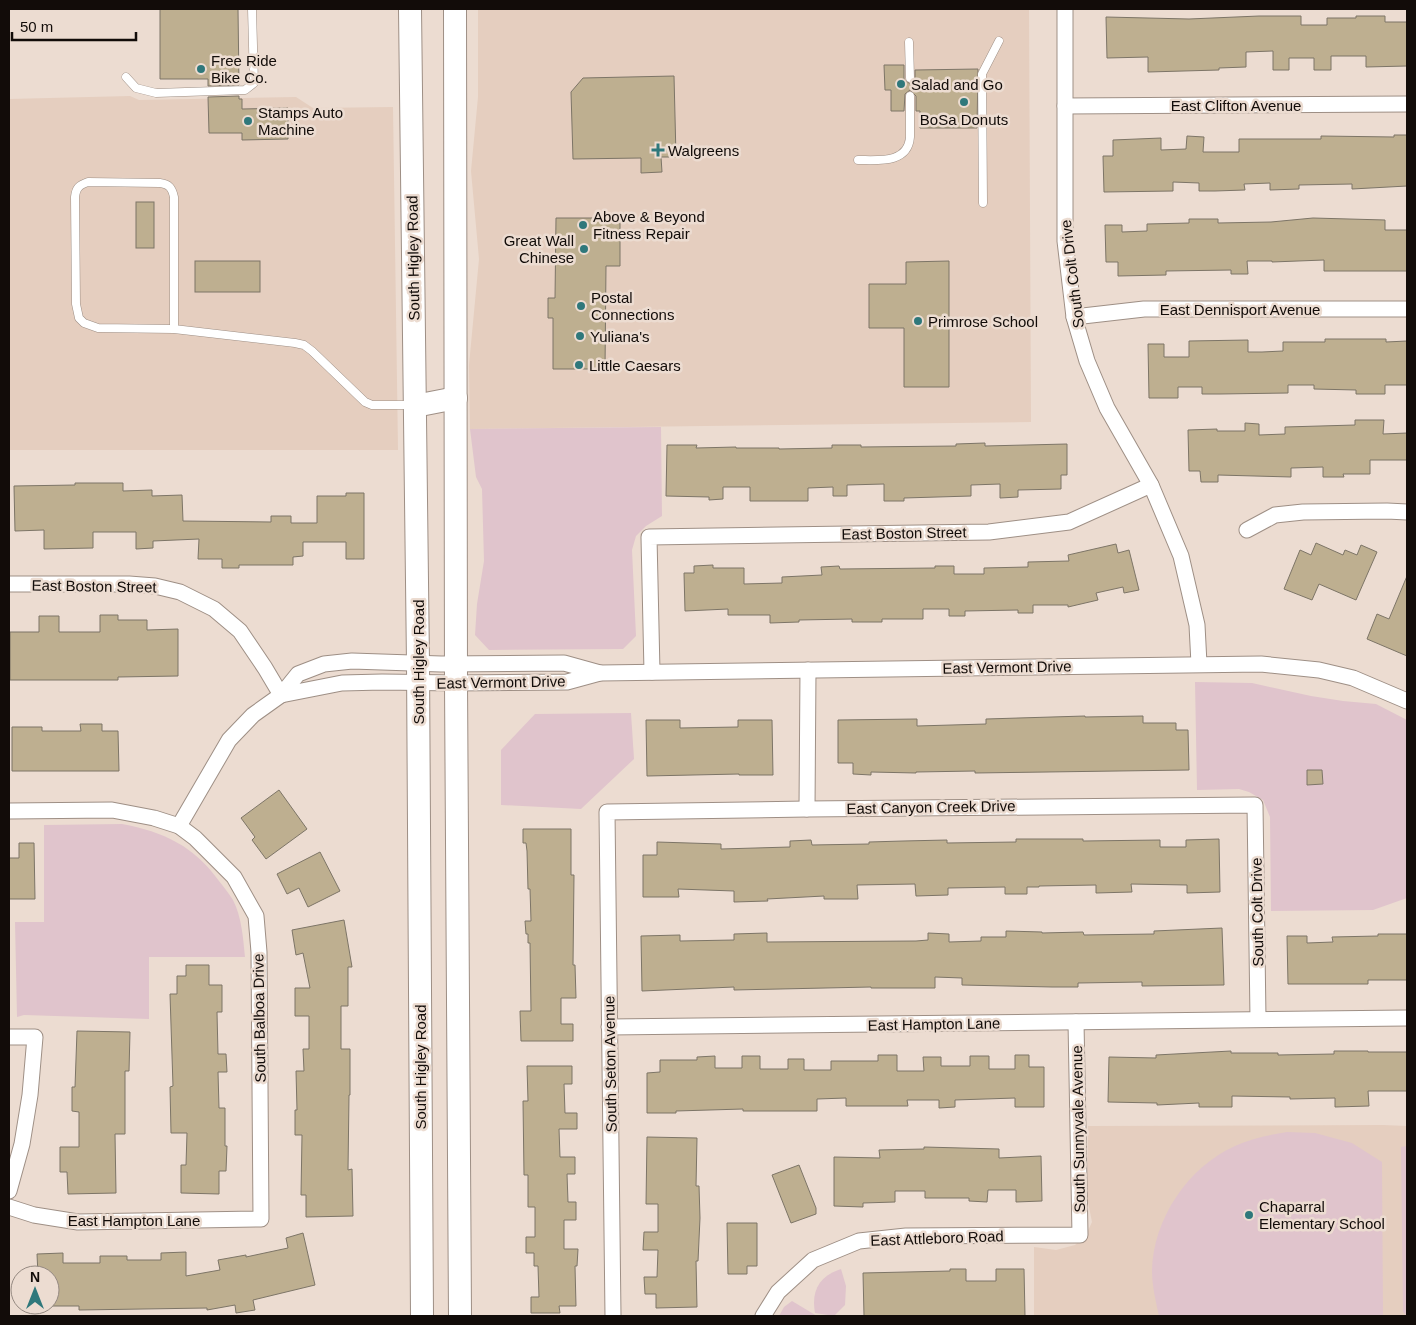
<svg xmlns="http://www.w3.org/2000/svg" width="1416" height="1325" font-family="Arial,sans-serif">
  <rect width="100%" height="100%" fill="#ecdcd1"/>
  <!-- built -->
  <g fill="#e5cebf">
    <polygon points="478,9 1029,9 1031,422 470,429 469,365 479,259 471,171 478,97"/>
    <polygon points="130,96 139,100 296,97 313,108 393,107 398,450 9,450 9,99"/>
    <polygon points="1383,1125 1407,1126 1407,1316 1034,1316 1034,1247 1056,1250 1075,1245 1087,1233 1092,1222 1087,1197 1088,1126"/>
  </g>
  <!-- green -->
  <g fill="#e0c4cc">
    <polygon points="661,427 662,516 646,526 636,536 632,550 636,636 623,649 489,650 475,635 477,604 484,561 482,489 476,477 470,429"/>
    <polygon points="1195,682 1252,683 1311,696 1343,701 1376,704 1407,720 1407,898 1373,910 1271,911 1270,817 1263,800 1249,792 1239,789 1197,790"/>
    <polygon points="631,713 634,759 581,809 501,805 501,750 535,714"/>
    <path d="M122,824c42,8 72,22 97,57 5,6 10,13 14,19 9,18 10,38 12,57h-96v62l-125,-4 -7,2 -2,-95h29v-97z"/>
    <path d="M1287,1132l28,1 37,10 30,19 1,154h-224c-3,-14 -7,-30 -7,-45 1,-52 36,-104 83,-125 17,-8 34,-11 52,-14z"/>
    <polygon points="1407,1146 1407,1316 1403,1312 1401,1147"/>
    <path d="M841,1269l5,17 -1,19 -11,11 -19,-3c-4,-22 4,-37 26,-44z"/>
    <polygon points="792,1301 817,1316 779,1316 784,1307"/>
  </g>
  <!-- building -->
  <g fill="#beaf90" stroke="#7d7567">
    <polygon points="160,9 238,9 239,85 208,86 208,79 160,79"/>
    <polygon points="1259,16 1301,16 1301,25 1327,25 1327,18 1356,18 1356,16 1385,16 1385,22 1407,22 1407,66 1366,67 1366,56 1331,56 1331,70 1314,70 1314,58 1289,58 1289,70 1273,70 1273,51 1246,52 1246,67 1219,68 1219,70 1148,72 1148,57 1107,58 1106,17 1189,19"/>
    <polygon points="884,65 904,65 904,79 910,84 915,80 915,70 978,69 977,128 920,128 920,111 916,111 916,96 910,90 905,94 904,111 891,111 891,90 885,90"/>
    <polygon points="674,76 676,157 661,157 662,172 641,173 641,158 573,159 571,92 583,78"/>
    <polygon points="239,96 239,99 242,99 242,109 288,108 288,139 242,140 242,133 209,133 208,97"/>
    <polygon points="1394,135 1407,135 1407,186 1352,189 1352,184 1299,185 1299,189 1270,190 1270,183 1244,184 1245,190 1215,191 1199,191 1199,183 1173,182 1173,191 1104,192 1103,156 1113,156 1113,140 1161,138 1161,150 1186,149 1187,136 1204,137 1203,152 1239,152 1239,139 1321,139 1321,136 1394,137"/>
    <rect x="136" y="202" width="18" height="46"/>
    <polygon points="556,218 620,218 620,266 606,266 605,369 553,369 553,318 548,318 548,298 555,298"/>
    <polygon points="1313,218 1385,220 1385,230 1407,230 1407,271 1324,271 1324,260 1272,262 1272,261 1247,261 1248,274 1231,274 1231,270 1166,271 1166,275 1118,276 1118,262 1106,262 1105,225 1122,225 1122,232 1147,231 1147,224 1189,223 1189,219 1218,219 1218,223 1271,222"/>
    <rect x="195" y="261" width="65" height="31"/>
    <polygon points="949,261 949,387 904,387 904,328 869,328 869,284 906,284 906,262"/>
    <polygon points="1325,339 1386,339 1386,342 1407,341 1407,385 1385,385 1385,394 1356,394 1356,390 1314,389 1314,385 1288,385 1288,393 1220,394 1202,394 1202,387 1178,387 1178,398 1149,398 1148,344 1164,344 1164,357 1189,357 1189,341 1248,340 1248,352 1262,352 1283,351 1283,342 1325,342"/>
    <polygon points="1355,420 1384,420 1383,434 1407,433 1407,460 1370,460 1370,474 1343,474 1344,477 1323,477 1323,467 1291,468 1291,477 1218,475 1218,482 1201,482 1200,471 1189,471 1188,430 1217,429 1217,431 1245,431 1245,423 1259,424 1259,435 1285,434 1285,427 1355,425"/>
    <polygon points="985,443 985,446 1067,444 1067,475 1061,475 1061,489 1018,490 1018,497 1000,498 1000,484 971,485 971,496 904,498 904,501 884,501 884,484 847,485 847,496 833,496 833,487 808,488 808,501 750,501 750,487 723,487 723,499 709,500 709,497 666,496 667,445 697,445 696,448 736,447 736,448 779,448 779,449 832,448 832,445 861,445 861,447 956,446 956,444"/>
    <polygon points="75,483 123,483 123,491 152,490 152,496 182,495 183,521 271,522 271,516 291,516 291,523 317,523 317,496 346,496 346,493 364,493 364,559 346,559 346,542 303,542 303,556 293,557 293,565 239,565 239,568 222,568 222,559 198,559 199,539 153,541 153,548 136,549 136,532 93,532 93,548 44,549 44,530 15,531 14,486 75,485"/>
    <polygon points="1316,543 1343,555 1345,550 1357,555 1361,545 1377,552 1356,600 1319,584 1312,600 1284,589 1300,550 1311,555"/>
    <polygon points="1116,544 1118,553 1129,550 1139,590 1124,593 1123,587 1096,593 1098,600 1068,607 1068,605 1033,605 1033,613 1018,613 1018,610 965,611 965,616 949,616 949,609 923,609 923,619 882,619 882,622 852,622 852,619 799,620 799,622 770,623 770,615 728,615 728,609 685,611 684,573 694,573 694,566 713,565 713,568 744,568 744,584 782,583 782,577 822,575 821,567 839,566 840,569 935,568 935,566 954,566 954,574 984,574 984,568 1028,567 1028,562 1069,561 1068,555"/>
    <polygon points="1407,576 1407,656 1367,639 1377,614 1389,619"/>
    <polygon points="100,615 118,615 118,620 147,620 147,630 178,629 178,676 118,677 118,680 10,680 10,632 39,632 39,616 59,616 59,632 100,632"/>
    <polygon points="1085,716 1085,717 1143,716 1143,723 1176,723 1176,730 1188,730 1189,770 975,773 975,771 916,772 916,773 871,772 871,775 853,774 853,763 838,763 838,720 917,719 917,726 986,724 986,719"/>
    <polygon points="646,720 680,720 680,728 738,727 738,720 772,720 773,775 739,775 739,774 647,776"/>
    <polygon points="80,724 102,724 102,731 118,731 119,771 12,771 12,727 42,727 42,731 81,731"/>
    <polygon points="1307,770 1322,770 1323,784 1307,785"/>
    <polygon points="279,790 307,829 266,859 252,840 255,837 241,818"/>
    <polygon points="523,829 571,829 571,875 574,875 573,965 575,965 576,998 561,998 561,1024 573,1024 573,1041 521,1041 520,1011 531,1011 530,943 528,943 528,934 526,934 525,921 531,921 530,889 528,889 527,851 526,843 523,843"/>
    <polygon points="1016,839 1083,839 1083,841 1160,840 1160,847 1186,847 1186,840 1219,839 1220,892 1187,893 1187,885 1131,884 1132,892 1096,893 1096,885 1039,886 1039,887 1027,887 1027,894 1005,894 1005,887 948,888 948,895 916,896 915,884 857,885 858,899 824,899 824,896 767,899 768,901 734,902 734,891 678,889 679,897 643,897 643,855 657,855 657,842 721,844 721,849 790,847 790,841 811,840 812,845 869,844 869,842 903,841 947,840 947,843 1016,842"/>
    <polygon points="19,843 34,843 35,899 9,899 9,858 19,858"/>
    <polygon points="320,852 340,891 308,907 299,888 287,894 277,874"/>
    <polygon points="344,920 352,967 348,967 348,1006 341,1006 341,1049 350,1049 350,1095 349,1095 348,1170 352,1169 353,1216 306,1217 306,1195 301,1195 302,1135 295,1135 295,1110 297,1110 296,1071 304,1071 303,1049 309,1049 309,1016 295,1016 295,988 310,988 303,953 296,955 292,930"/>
    <polygon points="1222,928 1224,985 1142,986 1142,982 1078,983 1078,987 1052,987 962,985 962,978 935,977 935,988 871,988 871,987 734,990 734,987 642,991 641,936 680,935 680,941 734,940 734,934 767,933 767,942 916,941 928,940 928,933 949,934 949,942 981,941 981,937 1006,937 1006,931 1042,932 1042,933 1083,932 1084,935 1154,934 1154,931"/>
    <polygon points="1378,934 1407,934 1407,980 1368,980 1368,984 1288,984 1287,936 1307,936 1307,943 1333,942 1332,937 1378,936"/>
    <polygon points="186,965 209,965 209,985 222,985 222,1012 217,1012 218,1054 226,1054 227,1072 218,1072 219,1108 225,1108 225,1146 227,1146 226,1171 219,1171 219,1194 181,1193 181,1165 186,1165 187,1133 171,1133 170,1087 173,1086 170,994 177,994 177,976 186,976"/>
    <polygon points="77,1031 130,1032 129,1071 125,1071 125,1134 115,1134 116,1193 68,1194 67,1172 60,1172 60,1147 79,1147 79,1112 72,1111 72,1087 75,1087"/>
    <polygon points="1231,1051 1231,1053 1278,1053 1278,1055 1334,1054 1334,1051 1368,1051 1368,1052 1407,1052 1407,1091 1368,1091 1369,1106 1335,1107 1335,1098 1290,1099 1290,1097 1232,1096 1232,1107 1199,1107 1199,1103 1157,1105 1157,1103 1108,1102 1109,1057 1156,1058 1156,1055"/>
    <polygon points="878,1055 897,1055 897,1071 924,1071 923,1057 941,1057 941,1066 970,1066 970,1056 989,1056 989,1069 1015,1069 1015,1055 1029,1055 1029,1067 1044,1067 1044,1107 1015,1107 1015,1098 955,1100 955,1107 939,1108 939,1100 907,1100 908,1106 846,1106 846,1098 817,1099 817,1111 743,1111 743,1109 676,1111 676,1113 647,1113 647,1073 660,1072 660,1060 697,1060 697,1057 715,1056 715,1068 742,1068 742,1056 760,1056 760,1069 788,1069 788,1059 804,1059 804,1070 831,1070 831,1061 878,1061"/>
    <polygon points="527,1066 572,1066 572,1084 564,1084 565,1113 577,1113 577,1129 559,1129 560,1157 575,1157 575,1174 567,1174 568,1202 576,1202 576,1220 564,1220 564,1249 578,1249 577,1266 575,1266 576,1306 559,1306 560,1313 531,1313 531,1297 539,1297 538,1266 534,1266 534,1253 526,1253 526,1237 535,1237 535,1207 528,1207 528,1175 524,1175 523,1101 528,1101"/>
    <polygon points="647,1137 697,1138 696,1186 699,1186 700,1218 698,1261 696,1261 697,1307 656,1308 656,1294 645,1294 644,1277 657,1277 658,1250 643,1250 644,1232 658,1232 658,1204 646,1204"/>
    <polygon points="924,1147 999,1149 999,1158 1041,1156 1042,1201 1016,1202 1016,1190 988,1190 987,1202 969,1201 969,1198 925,1198 925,1191 895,1191 895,1202 863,1203 863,1207 834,1206 834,1157 880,1158 879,1150 924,1149"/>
    <polygon points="799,1165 816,1208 816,1214 791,1223 772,1175"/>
    <polygon points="727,1223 757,1223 757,1266 747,1266 747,1274 728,1274"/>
    <polygon points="303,1233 315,1285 253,1300 255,1310 236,1313 235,1305 207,1310 207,1308 79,1310 79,1306 50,1306 50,1275 38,1275 37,1254 63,1253 63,1263 100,1263 100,1256 127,1256 127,1260 161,1260 161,1253 186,1252 186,1276 220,1270 218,1260 246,1255 246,1257 288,1248 286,1238"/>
    <polygon points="950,1269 966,1269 966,1281 996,1281 996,1269 1024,1269 1025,1316 864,1316 863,1273 950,1271"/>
  </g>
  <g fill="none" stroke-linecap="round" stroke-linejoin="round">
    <defs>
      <g id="lane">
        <polyline points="909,42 910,78"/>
        <polyline points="126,77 136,88 156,93 245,90 254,83 252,9"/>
        <path d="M858,160c20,0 50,4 52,-23v-41"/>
        <polyline points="983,203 982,74 999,41"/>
        <path d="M174,329v-132c-2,-9 -5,-13 -14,-14l-72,-1c-9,3 -12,6 -13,15l1,107 3,14 5,5 14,5 76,1 121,14 9,2 8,6 53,51 7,3h41"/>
      </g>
      <g id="street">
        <polyline points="1065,9 1065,241 1074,317 1087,361 1107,408 1151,485 1181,556 1197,625 1199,664"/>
        <polyline points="1065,106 1407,104"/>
        <polyline points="1074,317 1144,309 1407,309"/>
        <polyline points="1247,530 1275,515 1303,512 1387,511 1407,512"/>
        <polyline points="9,584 129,584 155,586 180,592 214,609 240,631 265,668 281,695"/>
        <polyline points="652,672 649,537 989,532 1069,522 1151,485"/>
        <polyline points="281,695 342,683 382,682 456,683 567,682 600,673 1261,664 1319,670 1353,678 1407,701"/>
        <polyline points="807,809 808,670"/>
        <polyline points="9,811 112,810 154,818 179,826 195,838 234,877 256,916 259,952 261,1219 78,1222 34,1215 9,1207"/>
        <polyline points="179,826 229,740 253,715 281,695 298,674 324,664 352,661 441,664 564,663 600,673"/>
        <polyline points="609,1027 1407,1018"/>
        <polyline points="9,1037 35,1037 30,1095 22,1144 9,1191"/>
        <polyline points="613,1316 607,812 807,809 1255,805 1258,1019"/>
        <polyline points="763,1316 778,1292 813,1260 859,1241 906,1236 1080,1235 1076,1022"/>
      </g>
      <g id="secondary">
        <polyline points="410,9 418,663 422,1316"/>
        <polyline points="455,9 456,683 460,1316"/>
        <polyline points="415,406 456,398"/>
      </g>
    </defs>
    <!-- lane casing -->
    <use href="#lane" stroke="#9e8f85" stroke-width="9"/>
    <!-- street casing -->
    <use href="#street" stroke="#9e8f85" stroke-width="17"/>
    <!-- secondary casing -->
    <use href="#secondary" stroke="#9e8f85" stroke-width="24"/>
    <!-- lane -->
    <use href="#lane" stroke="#fff" stroke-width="8"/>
    <!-- street -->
    <use href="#street" stroke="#fff" stroke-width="15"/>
    <!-- secondary -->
    <use href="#secondary" stroke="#fff" stroke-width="22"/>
  </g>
  <!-- markers -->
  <g fill="#2f787b" stroke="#ecdcd1" stroke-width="2">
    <circle cx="201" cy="69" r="5"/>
    <circle cx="901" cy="84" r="5"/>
    <circle cx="964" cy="102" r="5"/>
    <circle cx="248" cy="121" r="5"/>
    <path d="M655.5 142.5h5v5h5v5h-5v5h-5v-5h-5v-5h5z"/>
    <circle cx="583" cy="225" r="5"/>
    <circle cx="584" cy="249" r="5"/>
    <circle cx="581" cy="306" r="5"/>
    <circle cx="918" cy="321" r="5"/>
    <circle cx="580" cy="336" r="5"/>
    <circle cx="579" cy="365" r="5"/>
    <circle cx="1249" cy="1215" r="5"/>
  </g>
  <g text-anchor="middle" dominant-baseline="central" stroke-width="5" stroke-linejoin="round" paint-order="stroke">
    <!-- poi labels -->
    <g font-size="15" fill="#120c09" stroke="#ecdcd1" text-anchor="start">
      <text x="211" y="60">Free Ride<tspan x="211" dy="17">Bike Co.</tspan></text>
      <text x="911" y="84">Salad and Go</text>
      <text x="258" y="112">Stamps Auto<tspan x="258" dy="17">Machine</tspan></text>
      <text x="964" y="119" text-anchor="middle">BoSa Donuts</text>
      <text x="668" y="150">Walgreens</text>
      <text x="593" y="216">Above &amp; Beyond<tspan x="593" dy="17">Fitness Repair</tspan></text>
      <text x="574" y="240" text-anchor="end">Great Wall<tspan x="574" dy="17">Chinese</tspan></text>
      <text x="591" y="297">Postal<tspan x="591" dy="17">Connections</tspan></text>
      <text x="928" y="321">Primrose School</text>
      <text x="590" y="336">Yuliana's</text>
      <text x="589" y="365">Little Caesars</text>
      <text x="1259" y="1206">Chaparral<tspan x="1259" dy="17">Elementary School</tspan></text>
    </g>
    <!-- street labels -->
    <g font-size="15" fill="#120c09" stroke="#ecdcd1">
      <text x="1236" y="105">East Clifton Avenue</text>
      <text transform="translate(413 258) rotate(-91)">South Higley Road</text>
      <text transform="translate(1072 274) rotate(-97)">South Colt Drive</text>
      <text x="1240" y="309">East Dennisport Avenue</text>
      <text transform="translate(904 533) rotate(-1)">East Boston Street</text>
      <text transform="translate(94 586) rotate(1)">East Boston Street</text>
      <text transform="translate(418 662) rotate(-90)">South Higley Road</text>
      <text transform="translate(1007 667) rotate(-1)">East Vermont Drive</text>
      <text transform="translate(501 682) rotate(-1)">East Vermont Drive</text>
      <text transform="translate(931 807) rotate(-1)">East Canyon Creek Drive</text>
      <text transform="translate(1257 912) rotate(-91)">South Colt Drive</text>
      <text transform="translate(259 1018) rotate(-91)">South Balboa Drive</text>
      <text transform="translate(934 1024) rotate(-1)">East Hampton Lane</text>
      <text transform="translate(610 1064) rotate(-91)">South Seton Avenue</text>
      <text transform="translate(420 1067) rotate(-90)">South Higley Road</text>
      <text transform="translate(1078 1129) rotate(-91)">South Sunnyvale Avenue</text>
      <text x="134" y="1220">East Hampton Lane</text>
      <text transform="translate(937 1238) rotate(-2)">East Attleboro Road</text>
    </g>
  </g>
  <!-- border -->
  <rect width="1416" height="1325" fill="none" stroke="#120c09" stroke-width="20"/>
  <!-- north arrow -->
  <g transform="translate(35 1290)"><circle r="24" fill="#ecdcd1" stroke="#958981"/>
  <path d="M0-4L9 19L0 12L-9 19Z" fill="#2f787b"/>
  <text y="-8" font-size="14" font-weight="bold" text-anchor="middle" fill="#120c09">N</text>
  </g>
  <!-- scale -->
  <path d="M12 32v8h124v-8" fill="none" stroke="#120c09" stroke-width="2.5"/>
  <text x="20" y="32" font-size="15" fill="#120c09" stroke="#ecdcd1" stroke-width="4" paint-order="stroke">50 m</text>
</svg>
